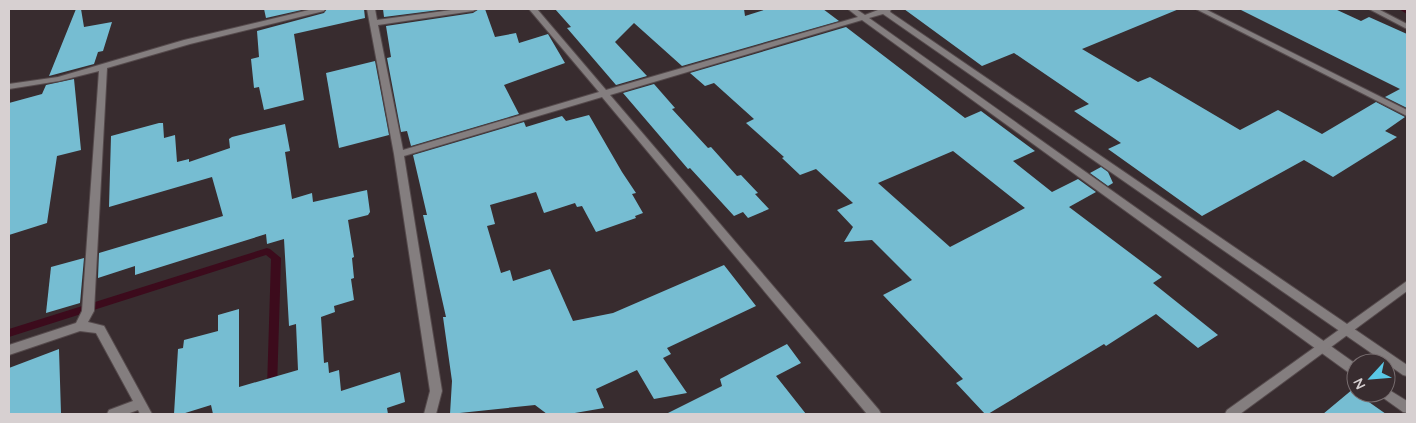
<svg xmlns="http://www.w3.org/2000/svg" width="1416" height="423" font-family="Quicksand,sans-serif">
  <rect width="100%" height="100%" fill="#382c2f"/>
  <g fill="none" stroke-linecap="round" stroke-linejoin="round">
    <!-- stream -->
    <g fill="#3c0b1c" fill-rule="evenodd">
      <polygon points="1399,9 1406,9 1407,14"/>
      <polygon points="267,248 270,249 281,258 277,388 276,391 272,393 268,391 267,388 271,259 266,255 9,337 9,329"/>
    </g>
  </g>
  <!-- building -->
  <g fill="#76bdd2" fill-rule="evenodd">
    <polygon points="76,9 81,9 84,27 112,22 103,51 98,52 94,64 49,76"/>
    <polygon points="264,9 306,9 266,18"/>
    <polygon points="327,9 364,9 365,18 294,34 304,100 264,110 259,87 254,88 251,59 259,57 257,31 324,13"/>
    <polygon points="383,9 447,9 384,17"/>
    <polygon points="479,9 485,9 495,37 516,33 519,43 548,34 565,63 504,85 519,114 411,146 407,131 401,132 387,58 391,57 386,26 473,13"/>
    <polygon points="555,9 744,9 745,16 767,9 823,9 839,21 682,66 634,23 615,42 647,76 616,85 567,28 571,27"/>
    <polygon points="904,9 1179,9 1082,49 1138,82 1150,77 1240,130 1278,110 1322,134 1376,102 1405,117 1385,131 1397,137 1333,177 1304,160 1202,216 1108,149 1121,143 1074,111 1089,104 1014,53 982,66"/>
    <polygon points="1239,9 1335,9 1361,21 1369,17 1407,34 1407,108 1385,97 1400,89"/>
    <path d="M846,27l119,91 16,-7 54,40 -22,10 39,31 26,-13 18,13 -27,15 93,70 -9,6 65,52 -20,13 -42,-34 -50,32 -2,-2 -116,70h-3l-29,-31 7,-4 -80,-84 29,-15 -40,-40 -28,2 9,-15 -16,-17 16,-7 -37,-34 -16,6 -18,-17 2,-1 -38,-34 8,-4 -40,-36 -9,3 -15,-13zM953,151l72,57 -75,39 -72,-64z"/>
    <polygon points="375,61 389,135 339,148 326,73"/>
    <polygon points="74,79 81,150 57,156 47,223 9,235 9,103 42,94 46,85"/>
    <polygon points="654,84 675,108 672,109 708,148 711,147 737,176 741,175 758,193 755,194 769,209 748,218 743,212 734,216 690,168 688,169 623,93"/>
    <polygon points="589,115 622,172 636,193 632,194 643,213 635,216 636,218 596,232 582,206 577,207 575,203 544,213 536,192 490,205 495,224 487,226 501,273 510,270 513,281 550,269 573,321 613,313 724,265 756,306 667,348 671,354 663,358 687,393 654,399 637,370 596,389 604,408 569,414 547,414 535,405 450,414 452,381 443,317 446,317 423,215 427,215 413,155 524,122 526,127 562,116 566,121"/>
    <polygon points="159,123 163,123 164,138 175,135 177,162 189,159 189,162 230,148 229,139 232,137 285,124 290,151 285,152 292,199 312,193 313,202 367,190 370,212 368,215 348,220 354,257 352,258 354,278 351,279 354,300 334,306 335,312 321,317 324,363 328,362 329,373 339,370 341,391 400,372 405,402 387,408 388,414 213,414 211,405 182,414 174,414 178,349 183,348 184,340 218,331 218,315 239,309 239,387 298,370 296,324 289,326 284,239 267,244 266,234 135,275 135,266 98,278 99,253 223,216 212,177 109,207 111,136"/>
    <polygon points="1101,167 1108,172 1113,183 1108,186 1090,173"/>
    <polygon points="84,258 80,303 46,313 51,267"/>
    <polygon points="787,344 801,363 776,376 806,414 666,414 722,386 720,379"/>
    <polygon points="59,349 61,414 9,414 9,368"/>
    <polygon points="1353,389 1356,393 1386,414 1323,414"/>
  </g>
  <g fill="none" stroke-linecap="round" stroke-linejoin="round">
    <defs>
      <g id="minor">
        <polygon points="313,9 325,9 324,11 190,44 107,68 94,311 88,322 104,326 152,414 140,414 138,410 127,414 107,414 109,410 133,401 96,333 80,331 9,355 9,345 76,323 82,311 99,71 59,81 9,89 9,84 58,77 184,40"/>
        <polygon points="367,9 375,9 377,20 459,9 477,9 473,11 378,25 403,150 599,92 529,9 537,9 606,90 858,17 848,9 856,9 865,15 878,10 877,9 891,9 890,12 1407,365 1407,376 1403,375 883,14 869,18 1356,364 1356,376 1352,375 862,20 610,95 879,410 881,414 867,414 602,97 404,156 442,391 436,414 424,414 430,391 394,154"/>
        <polygon points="1196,9 1205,9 1407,110 1407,116"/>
        <polygon points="1369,9 1378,9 1407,24 1407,29"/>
        <polygon points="1386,388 1407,401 1407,413 1403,412 1382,397 1380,393 1386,393"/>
      </g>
      <polygon id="tertiary" points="1407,281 1407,291 1240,414 1225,414 1227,410"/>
    </defs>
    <!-- minor casing -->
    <use href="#minor" stroke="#554a4c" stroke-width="2"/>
    <!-- tertiary casing -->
    <use href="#tertiary" stroke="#554a4c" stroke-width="2"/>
    <!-- minor -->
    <use href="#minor" fill="#847e7f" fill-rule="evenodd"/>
    <!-- tertiary -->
    <use href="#tertiary" fill="#847e7f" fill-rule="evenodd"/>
  </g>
  <!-- border -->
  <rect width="1416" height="423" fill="none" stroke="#d7d0d1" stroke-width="20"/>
  <!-- north arrow -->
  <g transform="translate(1371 378) rotate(244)"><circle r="24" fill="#382c2f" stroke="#786e70"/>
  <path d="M0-4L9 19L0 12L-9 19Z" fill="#5ac8e6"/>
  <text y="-8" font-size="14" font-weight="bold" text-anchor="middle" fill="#d7d0d1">N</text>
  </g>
</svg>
